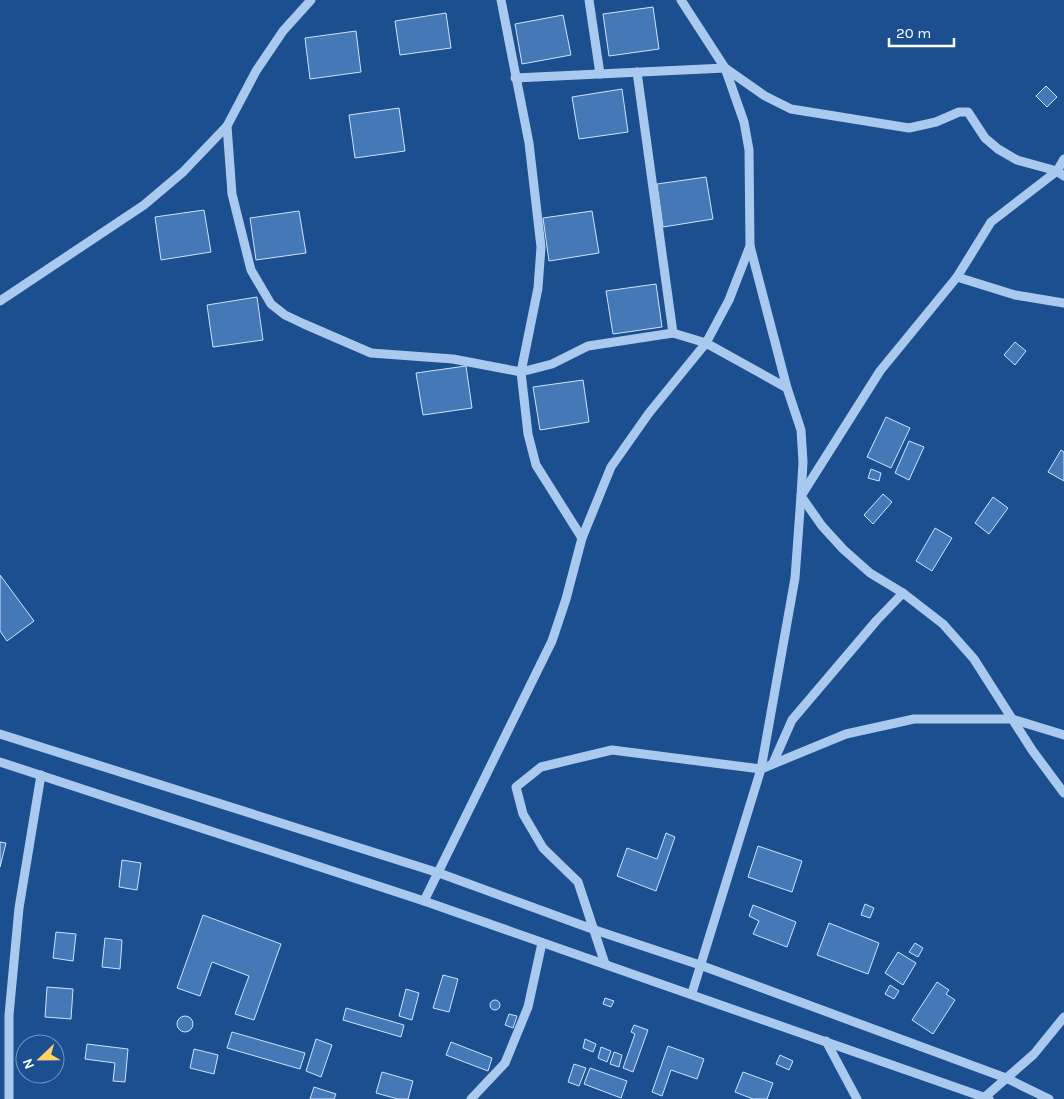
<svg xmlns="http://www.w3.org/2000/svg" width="1064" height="1099" font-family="Karla,sans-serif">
  <rect width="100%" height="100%" fill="#1b4f8f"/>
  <!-- building -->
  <g fill="#4478b7" stroke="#cfe3fa">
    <polygon points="653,7 659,49 609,56 603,14"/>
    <polygon points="446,13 451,48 400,55 395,21"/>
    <polygon points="563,15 571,55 522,64 515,24"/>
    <polygon points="356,31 361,72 310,79 305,38"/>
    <polygon points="1046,86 1057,97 1047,107 1036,96"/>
    <polygon points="622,89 628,132 579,139 572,97"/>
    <polygon points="399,108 405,151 355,158 349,115"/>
    <polygon points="706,177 713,219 663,227 657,184"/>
    <polygon points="204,210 211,252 161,260 155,217"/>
    <polygon points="299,211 306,253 256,260 250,218"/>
    <polygon points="592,211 599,253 549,261 543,218"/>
    <polygon points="656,284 662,327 613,334 606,291"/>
    <polygon points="257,297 263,340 213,347 207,305"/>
    <polygon points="1015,342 1026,351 1015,365 1004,355"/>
    <polygon points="466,366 472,408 423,415 416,373"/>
    <polygon points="583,380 589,422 540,430 533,387"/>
    <polygon points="886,417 910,428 891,468 867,457"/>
    <polygon points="909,441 924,447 909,480 895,473"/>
    <polygon points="1061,450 1064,452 1064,481 1048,472"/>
    <polygon points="871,469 881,473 879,481 868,478"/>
    <polygon points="883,494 892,502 873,524 864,515"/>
    <polygon points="993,497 1008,508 989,534 975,523"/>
    <polygon points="935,528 952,538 932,571 916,561"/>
    <polygon points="0,575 34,621 7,641 0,631"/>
    <polygon points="666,833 675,837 656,891 617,876 627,848 657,859"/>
    <polygon points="0,842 6,843 0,867"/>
    <polygon points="758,846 802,861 792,892 748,877"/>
    <polygon points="122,860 141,863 137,890 119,887"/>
    <polygon points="865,904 874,908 870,918 861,915"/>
    <polygon points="753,905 796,922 787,947 753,934 759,921 749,916"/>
    <polygon points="203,915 281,944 254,1020 235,1014 249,976 212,962 200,996 177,988"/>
    <polygon points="829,923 879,943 868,974 817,955"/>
    <polygon points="56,932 76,934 73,961 53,958"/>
    <polygon points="105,938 122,940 120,969 102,967"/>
    <polygon points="915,943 923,948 918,957 909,952"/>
    <polygon points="898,952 916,963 903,985 885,973"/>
    <polygon points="443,975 458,979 449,1012 433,1008"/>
    <polygon points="937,982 949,990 946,994 955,1000 933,1034 912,1020"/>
    <polygon points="890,985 899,991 894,999 885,994"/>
    <polygon points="47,987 73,989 71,1019 45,1017"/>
    <polygon points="406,989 419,993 412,1020 399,1016"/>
    <polygon points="605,998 614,1001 611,1007 603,1004"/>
    <circle cx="495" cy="1005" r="5"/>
    <polygon points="346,1008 404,1025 401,1037 343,1020"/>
    <polygon points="509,1014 517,1016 513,1028 505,1025"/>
    <circle cx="185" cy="1024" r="8"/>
    <polygon points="634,1025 648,1030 633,1072 623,1068 635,1034 631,1032"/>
    <polygon points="232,1032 305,1053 300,1069 227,1048"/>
    <polygon points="316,1039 332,1045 321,1077 306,1071"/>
    <polygon points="585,1039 596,1044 593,1052 583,1048"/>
    <polygon points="451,1042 492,1058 488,1071 446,1055"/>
    <polygon points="87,1044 128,1049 125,1082 113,1081 115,1063 85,1059"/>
    <polygon points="668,1046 704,1059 697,1079 671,1070 662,1096 652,1092"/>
    <polygon points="601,1047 611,1051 607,1062 598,1058"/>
    <polygon points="194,1049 218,1055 214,1074 190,1068"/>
    <polygon points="614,1052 622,1055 619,1067 610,1064"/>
    <polygon points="780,1055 793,1061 789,1070 776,1064"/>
    <polygon points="574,1064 586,1068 579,1086 568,1082"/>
    <polygon points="590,1068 627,1081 621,1098 584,1084"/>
    <polygon points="382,1072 413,1081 408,1099 398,1099 376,1093"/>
    <polygon points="743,1072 773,1083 767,1099 753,1099 735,1092"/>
    <polygon points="314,1087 336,1094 334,1099 310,1099"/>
  </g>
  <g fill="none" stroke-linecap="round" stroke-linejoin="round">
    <!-- minor -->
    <g stroke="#a9c9ee" stroke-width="9">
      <polyline points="501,0 529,143 541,247 538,288 521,372 528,434 536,465 582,538"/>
      <polyline points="589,0 600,74"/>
      <polyline points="637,72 673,333"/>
      <polyline points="515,78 725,68 765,96 791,109 909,128 936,122 959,112 968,112 985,138 998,149 1017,160 1057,171 1064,176"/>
      <polyline points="227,126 232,194 251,270 271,304 285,315 304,324 371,353 453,359 521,372 552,364 588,346 673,333 706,343 787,388"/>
      <polyline points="750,246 787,388 801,430 803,462 801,496 822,526 843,549 870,573 903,593 943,624 974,659 1032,750 1064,793"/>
      <polyline points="957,277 1015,295 1064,303"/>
      <polyline points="0,301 144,205 183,172 227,126 256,71 283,31 311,0"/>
      <polyline points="0,734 439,873 595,930 700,965 1006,1078 1049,1099"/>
      <polyline points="0,762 424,901 989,1099"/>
      <polyline points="773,763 792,720 877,620 903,593"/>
      <polyline points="424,901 552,641 566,599 582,538 611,467 649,413 706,343 729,300 750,246 749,150 744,122 725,68 681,0"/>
      <polyline points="605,964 578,882 543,848 523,814 516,787 541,767 612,750 761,769 846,734 914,719 1012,719 1064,735"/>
      <polyline points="692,993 761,769 795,578 801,496 880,371 957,277 991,222 1057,171 1064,159"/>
      <polyline points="826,1041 857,1099"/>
      <polyline points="985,1097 1034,1054 1064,1017"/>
      <polyline points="9,1099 9,1015 19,908 41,775"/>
      <polyline points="471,1099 505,1063 528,1007 542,943"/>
    </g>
  </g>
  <!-- north arrow -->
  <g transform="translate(40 1059) rotate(248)"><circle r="24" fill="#1b4f8f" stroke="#7695bc"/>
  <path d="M0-4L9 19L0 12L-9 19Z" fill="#ffd166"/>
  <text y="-8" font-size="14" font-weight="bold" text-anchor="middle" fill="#ffffff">N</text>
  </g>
  <!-- scale -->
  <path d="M889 38v8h65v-8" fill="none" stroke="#ffffff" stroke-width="2.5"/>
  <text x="896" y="38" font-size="15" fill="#ffffff" stroke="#1b4f8f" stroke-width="4" paint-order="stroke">20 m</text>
</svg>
